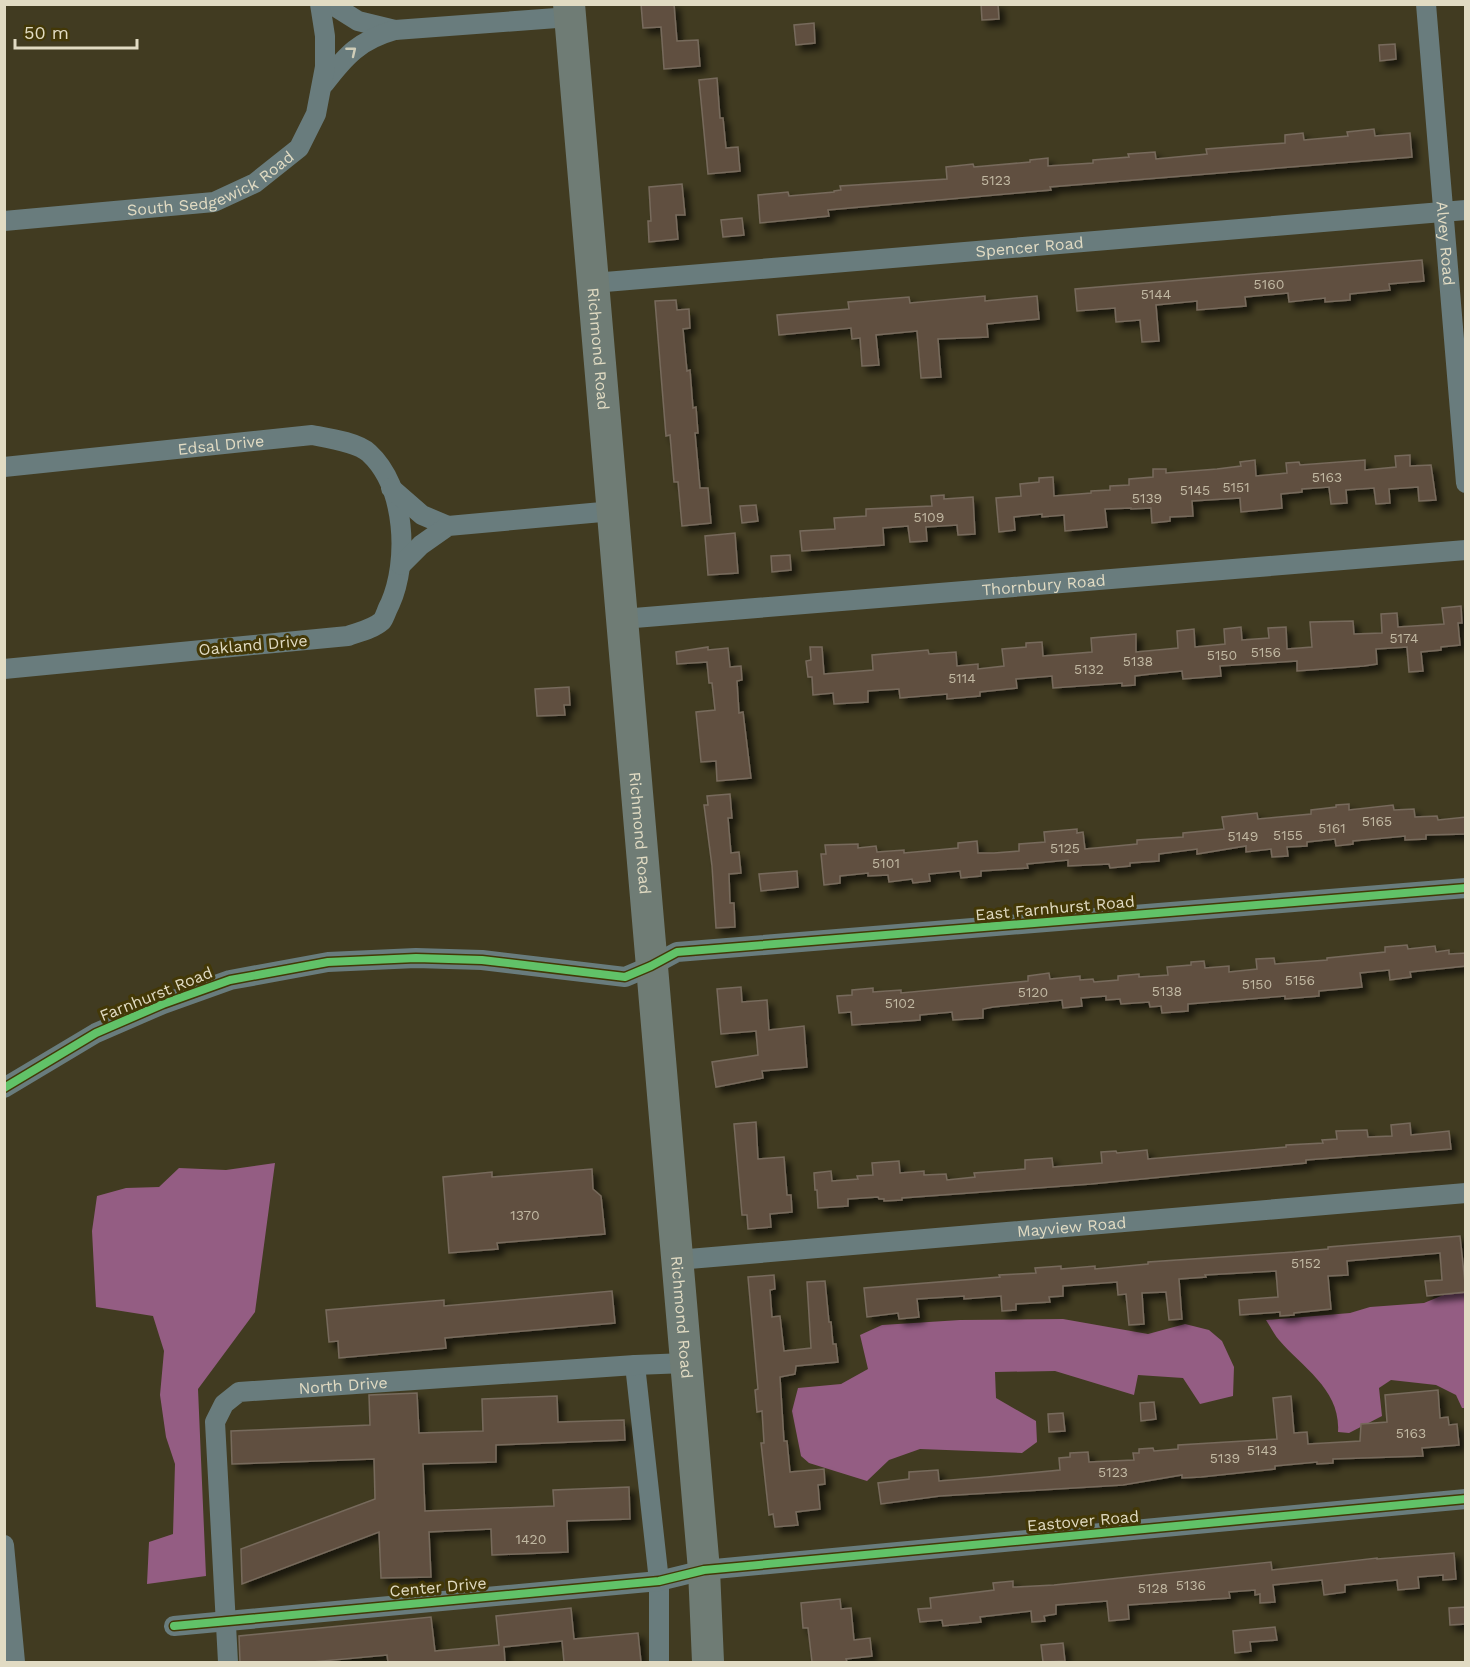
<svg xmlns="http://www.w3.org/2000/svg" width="1470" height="1667" font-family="'Work Sans',sans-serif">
  <defs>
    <filter id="shadow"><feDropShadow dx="5.5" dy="5.5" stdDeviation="3" flood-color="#0009"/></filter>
  </defs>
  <rect width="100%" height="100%" fill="#413b21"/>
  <!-- forest -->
  <g fill="#945d83">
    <polygon points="275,1163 255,1312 198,1389 206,1576 147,1584 149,1542 173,1534 175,1464 166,1437 160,1395 164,1351 153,1316 96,1307 92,1231 97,1196 126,1188 159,1187 179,1168 226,1170"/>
    <path d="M1465,1286v122h-3l-6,-13 -20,-10 -45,-5 -12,8 3,28 -33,17 -11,-1c3,-42 -35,-64 -59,-92 -5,-6 -9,-14 -13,-20l84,-7 20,-6 54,-4z"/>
    <polygon points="1063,1319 1148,1334 1185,1324 1209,1330 1222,1341 1234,1367 1233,1396 1200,1404 1183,1378 1138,1375 1134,1395 1055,1371 995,1372 996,1398 1036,1421 1037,1442 1022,1453 920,1449 889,1460 867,1481 809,1463 801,1456 792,1411 798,1388 841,1384 868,1369 860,1335 882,1325 960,1320"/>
  </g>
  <!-- building -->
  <g fill="#605041" stroke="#776a5c" stroke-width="1.5" filter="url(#shadow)">
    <polygon points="641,4 674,4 677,41 698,40 700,66 664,69 661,27 643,28"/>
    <polygon points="981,4 998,4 999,19 982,20"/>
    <polygon points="814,23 815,43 796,45 794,25"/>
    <polygon points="1395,44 1396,59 1380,61 1379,45"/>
    <polygon points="717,78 720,118 723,118 726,148 738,147 740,171 708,174 699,80"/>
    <polygon points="1374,129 1375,136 1410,133 1412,157 1050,187 1051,190 828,210 829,216 760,223 758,195 788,192 789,196 834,192 834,191 841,190 840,186 947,179 946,167 973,164 974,167 1030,162 1030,160 1048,158 1048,166 1093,163 1093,160 1129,157 1128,154 1155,152 1156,159 1207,154 1206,149 1285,143 1285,135 1303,133 1304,140 1348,136 1347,132"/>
    <polygon points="682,184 685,215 676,215 678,239 649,242 648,221 651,221 649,187"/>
    <polygon points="742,218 744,235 723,237 721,220"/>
    <polygon points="1422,260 1424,281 1389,284 1390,290 1350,294 1350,300 1325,302 1325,298 1289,302 1288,293 1245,297 1246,306 1197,310 1197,301 1156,305 1159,341 1142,342 1140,320 1116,322 1115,308 1077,311 1075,289"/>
    <polygon points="985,296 985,301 1037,296 1039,319 987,324 988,337 938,339 941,377 921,378 917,331 876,335 879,365 862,366 860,338 852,339 851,328 779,335 777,315 849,309 848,302 909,297 910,303"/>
    <polygon points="676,300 677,310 689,309 690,328 683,329 687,371 690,370 693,408 696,407 698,433 695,433 700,488 708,488 711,523 682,526 678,482 674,482 670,435 666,436 655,301"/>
    <polygon points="1410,455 1410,466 1431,465 1436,500 1419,501 1418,487 1389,489 1390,503 1376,504 1374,488 1346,490 1347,503 1331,504 1329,487 1302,489 1302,492 1281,494 1282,508 1241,512 1240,498 1192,501 1193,516 1170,517 1170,521 1152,523 1151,508 1131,509 1131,508 1105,509 1107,527 1065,531 1064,515 1042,517 1042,514 1014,517 1015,530 999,532 996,498 1021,496 1020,484 1039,482 1039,478 1053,477 1054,496 1091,493 1091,491 1110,490 1110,486 1129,485 1129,479 1153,477 1153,469 1166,469 1166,473 1217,469 1241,466 1240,462 1255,460 1256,476 1287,473 1286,463 1299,462 1300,465 1365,460 1365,470 1396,467 1395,456"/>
    <polygon points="944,495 944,499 973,497 975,534 958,535 957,525 926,527 927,541 910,542 908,526 883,528 884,545 802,551 800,531 835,529 834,518 866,516 866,509 932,506 931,496"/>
    <polygon points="756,505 758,521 742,523 740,506"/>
    <polygon points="735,533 738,573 708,575 705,536"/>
    <polygon points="790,555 791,570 772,572 771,556"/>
    <polygon points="1461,606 1462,623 1458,623 1460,645 1441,647 1441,650 1421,652 1423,671 1409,672 1407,647 1376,649 1377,664 1364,666 1297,671 1297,661 1220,666 1221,676 1183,679 1182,671 1151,674 1135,676 1135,685 1122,686 1122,683 1053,688 1052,676 1016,679 1017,688 980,692 980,696 947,699 947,694 900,698 899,689 868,691 868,702 834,704 833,693 813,695 812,677 808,677 806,661 811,660 810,647 822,647 824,674 873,670 872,655 928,650 929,654 956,652 957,666 978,664 978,669 1004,666 1002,649 1026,647 1026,643 1042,642 1043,656 1092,652 1091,638 1136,634 1136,652 1178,648 1177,631 1194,629 1195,647 1225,644 1224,629 1241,627 1242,640 1269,638 1268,628 1286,627 1287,649 1312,647 1310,622 1353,621 1354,634 1382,633 1381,614 1397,613 1398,627 1444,624 1442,608"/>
    <polygon points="708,647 708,650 728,648 730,667 741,666 742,680 737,681 739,713 743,712 751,778 717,781 716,761 701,762 696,712 715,710 712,683 709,683 707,662 677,664 676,652"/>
    <polygon points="569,687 570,705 564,705 565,715 537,716 535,689"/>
    <polygon points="730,794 732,818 728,818 731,853 739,852 741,873 729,874 730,903 734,903 735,927 716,928 712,866 704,805 708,805 707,796"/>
    <polygon points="1349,804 1349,810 1393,805 1394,810 1414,809 1415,817 1437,816 1438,820 1466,817 1466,834 1426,835 1426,839 1405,840 1405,836 1353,841 1353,844 1336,846 1335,839 1307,842 1307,846 1287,847 1288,856 1272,857 1271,849 1246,852 1246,846 1197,854 1197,849 1159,854 1159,861 1130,863 1130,866 1110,868 1109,864 1068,866 1068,860 1027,864 1028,868 981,871 981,876 961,878 960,871 929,874 930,881 913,883 912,879 889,882 888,875 868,876 868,873 840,876 840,883 824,885 821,854 826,854 825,845 858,844 858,848 876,846 877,852 904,850 904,853 958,848 958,843 977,841 978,853 994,853 1019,851 1019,844 1045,842 1044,832 1077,829 1077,833 1083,832 1085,849 1137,844 1137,840 1183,837 1183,833 1224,829 1222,817 1257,813 1258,819 1311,814 1311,810 1336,807 1336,805"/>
    <polygon points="797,871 798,887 761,891 759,874"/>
    <polygon points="1407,945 1408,949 1435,946 1436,952 1449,950 1449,954 1466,953 1466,966 1410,972 1411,977 1390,980 1389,970 1360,973 1362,987 1319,991 1319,996 1285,999 1285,996 1188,1004 1188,1011 1162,1013 1161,1006 1150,1007 1149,1002 1121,1004 1120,999 1106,1000 1106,996 1081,998 1082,1006 1063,1008 1062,1000 993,1007 983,1009 983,1018 953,1020 952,1012 920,1015 920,1020 852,1025 851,1012 839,1013 837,996 852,995 852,990 873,988 873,992 901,990 901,993 1028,981 1028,976 1049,973 1050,979 1080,976 1080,980 1093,979 1094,982 1118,980 1118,976 1139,974 1139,977 1168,975 1167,967 1191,965 1191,962 1204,961 1205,968 1229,966 1229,972 1257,969 1256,959 1274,958 1275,964 1327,960 1327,958 1385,952 1385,947"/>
    <polygon points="741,987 742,1002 767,1000 769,1030 804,1026 807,1067 762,1071 763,1078 716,1087 712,1062 758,1055 756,1031 721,1034 717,989"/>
    <polygon points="756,1122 758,1159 784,1157 787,1195 791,1195 792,1212 770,1214 771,1227 748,1229 747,1215 742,1215 734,1124"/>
    <polygon points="1410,1123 1411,1135 1449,1131 1451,1149 1306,1160 1306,1163 1091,1184 902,1198 902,1200 884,1201 884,1199 879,1199 878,1197 848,1199 848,1206 818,1208 817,1190 815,1190 814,1173 831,1171 832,1181 858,1179 857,1176 873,1175 872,1163 899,1161 900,1173 924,1171 924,1175 946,1174 947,1180 975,1177 974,1173 1025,1169 1025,1160 1052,1158 1053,1167 1102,1163 1101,1152 1116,1151 1117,1153 1147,1150 1148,1159 1286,1147 1286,1145 1323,1143 1322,1140 1337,1139 1336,1131 1367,1130 1368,1137 1392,1136 1391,1125"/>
    <polygon points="592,1169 593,1189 601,1196 605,1234 497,1243 498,1249 449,1253 443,1177 492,1172 492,1177"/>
    <polygon points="1460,1236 1466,1292 1427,1296 1425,1281 1442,1280 1440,1253 1347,1261 1348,1275 1328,1276 1331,1309 1294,1313 1294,1315 1280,1316 1280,1312 1240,1315 1239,1300 1278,1297 1276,1271 1205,1275 1206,1277 1179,1279 1182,1319 1169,1320 1166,1292 1142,1293 1144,1324 1129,1325 1126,1294 1118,1295 1117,1282 1063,1286 1063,1296 1049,1297 1050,1302 1016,1304 1016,1310 1002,1311 1001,1296 964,1299 964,1296 917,1299 919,1317 899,1319 898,1313 867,1317 864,1288 1000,1277 999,1275 1036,1273 1035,1268 1061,1266 1061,1269 1095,1266 1095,1269 1148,1264 1148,1262 1295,1252 1328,1249 1328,1247"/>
    <polygon points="774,1275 775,1289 770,1290 772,1317 780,1316 784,1351 811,1348 807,1282 825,1281 829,1322 831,1322 833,1344 836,1344 838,1362 796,1366 795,1374 780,1377 784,1441 787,1441 790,1472 824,1469 825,1484 818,1485 820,1509 796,1512 798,1525 775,1527 773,1514 769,1515 761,1443 764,1443 762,1411 757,1412 755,1390 758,1389 748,1277"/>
    <polygon points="612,1291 615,1323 445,1338 446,1348 339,1358 338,1341 329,1342 326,1310 444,1300 444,1306"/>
    <polygon points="1438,1390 1440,1418 1448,1417 1449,1425 1457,1424 1459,1445 1422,1448 1423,1456 1333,1459 1333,1463 1317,1464 1317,1462 1275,1466 1275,1469 1201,1477 1182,1478 1182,1475 1123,1485 940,1496 881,1504 878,1483 909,1479 909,1472 938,1470 939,1481 987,1477 1060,1470 1059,1458 1070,1457 1070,1453 1088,1452 1089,1462 1134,1460 1133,1453 1139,1453 1139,1449 1153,1448 1154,1451 1178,1449 1178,1445 1277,1439 1273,1398 1291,1396 1294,1433 1307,1432 1308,1444 1360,1441 1361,1424 1387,1422 1385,1395"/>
    <polygon points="417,1393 419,1433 483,1431 482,1399 557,1396 558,1422 624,1420 625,1440 496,1445 496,1462 423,1464 425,1511 554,1506 553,1490 629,1487 630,1519 567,1521 568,1552 492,1555 491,1529 429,1532 431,1577 381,1578 379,1532 242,1584 241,1549 375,1499 374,1459 232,1464 231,1431 370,1425 369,1395"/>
    <polygon points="1154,1402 1156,1419 1141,1421 1140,1403"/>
    <polygon points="1063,1413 1065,1431 1049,1432 1048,1414"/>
    <polygon points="1454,1553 1456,1579 1443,1580 1443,1575 1418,1577 1419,1588 1398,1590 1397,1580 1345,1585 1345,1592 1324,1595 1322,1580 1273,1585 1275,1602 1260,1603 1260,1594 1255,1595 1255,1590 1229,1592 1230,1598 1128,1605 1129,1619 1109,1621 1107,1601 1056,1605 1056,1614 1044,1616 1045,1621 1032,1622 1031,1611 980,1617 981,1622 943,1626 942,1620 920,1622 918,1609 931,1608 930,1598 994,1590 993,1583 1013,1581 1013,1587 1016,1587 1054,1585 1271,1562 1272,1570 1377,1558 1377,1559"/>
    <polygon points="840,1599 841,1609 851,1608 854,1640 870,1638 872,1656 846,1659 847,1662 812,1662 808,1628 803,1628 801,1603"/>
    <polygon points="1466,1607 1466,1624 1450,1625 1449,1608"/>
    <polygon points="571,1608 574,1639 638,1633 641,1662 564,1662 562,1641 504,1647 505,1662 388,1662 387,1655 312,1662 240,1662 239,1636 431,1617 435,1651 499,1645 496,1616"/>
    <polygon points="1275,1627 1277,1640 1250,1642 1251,1651 1235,1653 1233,1631"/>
    <polygon points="1063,1643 1065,1661 1043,1662 1041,1645"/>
  </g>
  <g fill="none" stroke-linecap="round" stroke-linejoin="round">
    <!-- minor -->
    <g stroke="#697c7d" stroke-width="20">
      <polyline points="331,4 358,21 395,30"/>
      <path id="s1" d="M1426,4l40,479"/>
      <path d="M324,84c22,-29 36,-44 71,-54l175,-13"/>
      <path id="s2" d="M4,221l210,-19 41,-19 44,-35 17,-34 9,-47v-31l-5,-32"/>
      <path id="s3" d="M593,283l873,-73"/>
      <path id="s4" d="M4,467l308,-32c16,3 45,7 57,18 37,34 40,108 21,151 -3,5 -5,13 -8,17 -9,8 -23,11 -34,15l-344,33"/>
      <polyline points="391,488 422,515 448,526"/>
      <polyline points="401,565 421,545 448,526 613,511"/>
      <path id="s5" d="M622,619l844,-69"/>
      <polyline points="4,1088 96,1033 163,1004 230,980 328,962 416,958 482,960 625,977 651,966 677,952 1466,888"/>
      <path id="s6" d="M677,1260l789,-67"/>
      <polyline points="635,1365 659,1581 659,1662"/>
      <polyline points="4,1545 15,1662"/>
      <polyline points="174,1626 659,1581 704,1570 1466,1499"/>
      <path id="s7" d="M228,1662l-13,-240 9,-18 15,-12 396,-27 51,-2"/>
    </g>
    <!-- primary -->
    <path stroke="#6f7c75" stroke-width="32" id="s8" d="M569,4l135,1566 4,92"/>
    <defs>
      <g id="cycleway">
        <polyline points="4,1088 96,1033 163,1004 230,980 328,962 416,958 482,960 625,977 651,966 677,952 1466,888"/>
        <polyline points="174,1626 659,1581 704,1570 1466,1499"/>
      </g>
    </defs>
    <!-- cycleway casing -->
    <use href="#cycleway" stroke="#433807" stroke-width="11"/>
    <!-- cycleway -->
    <use href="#cycleway" stroke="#61c268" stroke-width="8"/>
  </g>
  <!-- one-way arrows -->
  <defs><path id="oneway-chevron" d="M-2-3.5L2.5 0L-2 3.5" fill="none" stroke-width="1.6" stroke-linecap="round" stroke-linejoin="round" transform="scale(1.5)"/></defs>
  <use stroke="#cfcdb8" href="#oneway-chevron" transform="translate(352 51) rotate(-39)"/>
  <g text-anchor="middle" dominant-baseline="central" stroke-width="6" stroke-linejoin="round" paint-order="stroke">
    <!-- number labels -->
    <g font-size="14" fill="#c1b8a2">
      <text x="996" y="180">5123</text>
      <text x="1269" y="284">5160</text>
      <text x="1156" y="294">5144</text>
      <text x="1327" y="477">5163</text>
      <text x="1236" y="487">5151</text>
      <text x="1195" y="490">5145</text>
      <text x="1147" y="498">5139</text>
      <text x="929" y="517">5109</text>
      <text x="1404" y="638">5174</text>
      <text x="1266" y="652">5156</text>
      <text x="1222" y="655">5150</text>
      <text x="1138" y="661">5138</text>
      <text x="1089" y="669">5132</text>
      <text x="962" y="678">5114</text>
      <text x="1377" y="821">5165</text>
      <text x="1332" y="828">5161</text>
      <text x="1288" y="835">5155</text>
      <text x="1243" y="836">5149</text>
      <text x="1065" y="848">5125</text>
      <text x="886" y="863">5101</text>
      <text x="1300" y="980">5156</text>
      <text x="1257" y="984">5150</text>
      <text x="1167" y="991">5138</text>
      <text x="1033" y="992">5120</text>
      <text x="900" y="1003">5102</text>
      <text x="525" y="1215">1370</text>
      <text x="1306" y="1263">5152</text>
      <text x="1411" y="1433">5163</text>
      <text x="1262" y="1450">5143</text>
      <text x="1225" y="1458">5139</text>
      <text x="1113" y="1472">5123</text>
      <text x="531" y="1539">1420</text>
      <text x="1191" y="1585">5136</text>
      <text x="1153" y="1588">5128</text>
    </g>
    <!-- street labels -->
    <g font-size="16" fill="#e1dbc3" stroke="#433807">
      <text stroke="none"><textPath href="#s2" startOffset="213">South Sedgewick Road</textPath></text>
      <text stroke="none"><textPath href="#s1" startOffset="240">Alvey Road</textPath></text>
      <text stroke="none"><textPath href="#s3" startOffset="438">Spencer Road</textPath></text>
      <text stroke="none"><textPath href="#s8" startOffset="346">Richmond Road</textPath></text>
      <text stroke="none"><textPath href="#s4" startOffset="218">Edsal Drive</textPath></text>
      <text stroke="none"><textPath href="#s5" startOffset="423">Thornbury Road</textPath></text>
      <text transform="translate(253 645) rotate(-5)">Oakland Drive</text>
      <text stroke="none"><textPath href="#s8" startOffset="832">Richmond Road</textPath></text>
      <text transform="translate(1055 908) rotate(-5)">East Farnhurst Road</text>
      <text transform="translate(156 994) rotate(-22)">Farnhurst Road</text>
      <text stroke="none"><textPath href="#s6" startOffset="396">Mayview Road</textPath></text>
      <text stroke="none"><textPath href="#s8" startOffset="1318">Richmond Road</textPath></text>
      <text stroke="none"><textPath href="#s7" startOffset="384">North Drive</textPath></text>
      <text transform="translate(1083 1521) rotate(-5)">Eastover Road</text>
      <text transform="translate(438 1587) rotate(-5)">Center Drive</text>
    </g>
  </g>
  <!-- border -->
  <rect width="1470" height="1667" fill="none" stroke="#e1dbc3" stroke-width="12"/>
  <!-- scale -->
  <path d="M15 39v9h122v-9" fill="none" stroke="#e1dbc3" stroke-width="3"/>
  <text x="24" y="39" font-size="18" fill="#e1dbc3" stroke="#433807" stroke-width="4.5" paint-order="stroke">50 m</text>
</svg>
